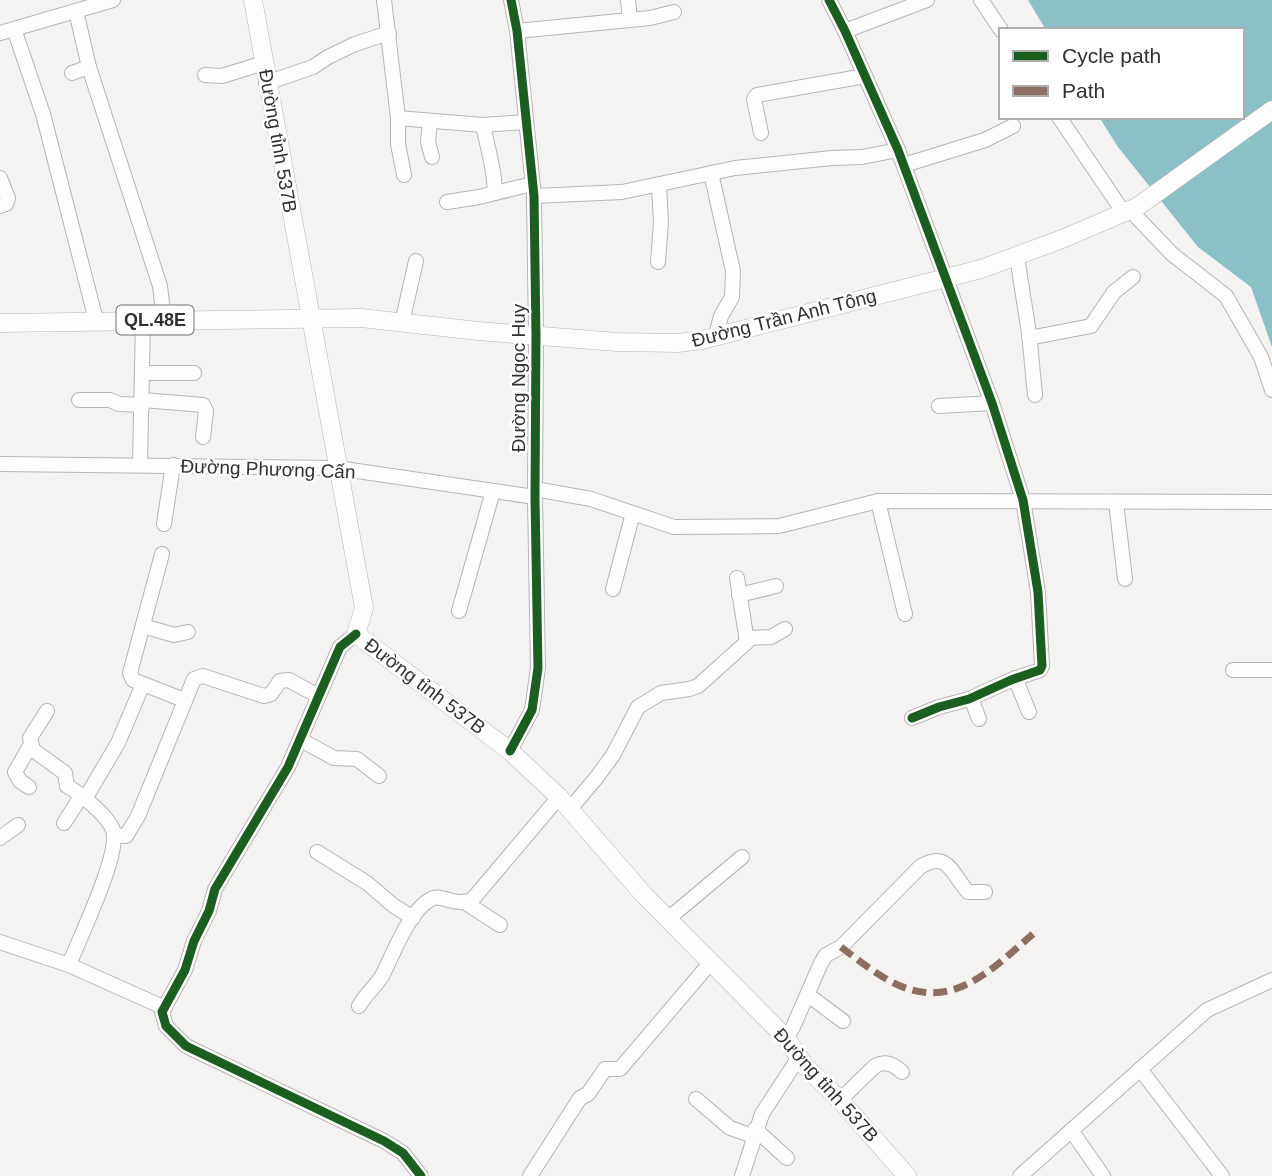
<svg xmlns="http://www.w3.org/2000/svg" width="1272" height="1176" font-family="Arial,sans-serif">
  <rect width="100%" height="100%" fill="#f5f3f1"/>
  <!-- water -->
  <polygon fill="#8bc1c6" points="1028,0 1272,0 1272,347 1251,287 1198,247 1118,147 1099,117 1242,117 1242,30 1046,30"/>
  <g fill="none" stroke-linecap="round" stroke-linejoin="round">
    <defs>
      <g id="minor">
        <polyline points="384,0 398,118 398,144 404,175"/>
        <polyline points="628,0 630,19"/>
        <polyline points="829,0 845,31 898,150 992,403 1023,500 1038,592 1042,666 1040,670 1011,680 969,699 939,707 912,718"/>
        <polyline points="981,0 1001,30"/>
        <polyline points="76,11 89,67 160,286 164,319"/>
        <polyline points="14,29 43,114 96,320"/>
        <polyline points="517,31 650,18 674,12"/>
        <polyline points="845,31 927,0"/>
        <polyline points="0,33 113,0"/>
        <polyline points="72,73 89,67"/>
        <polyline points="205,75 222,76 264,63"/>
        <polyline points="266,83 313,67 328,57 355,44 389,33"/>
        <polyline points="1059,117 1124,213"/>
        <polyline points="398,118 483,125 525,122"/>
        <polyline points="430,121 428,142 432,157"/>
        <path d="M483,125c3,16 14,54 11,68"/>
        <polyline points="761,133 754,99 757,95 865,76"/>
        <polyline points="904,165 985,140 1013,126"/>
        <polyline points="711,173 733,271 732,297 721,316 717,331 719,337"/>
        <polyline points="0,178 8,198 6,204 0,206"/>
        <polyline points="534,196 622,192 735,168 832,158 862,157 898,150"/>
        <polyline points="447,202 479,197 532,184"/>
        <polyline points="1130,210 1172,254 1226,296 1261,357 1272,390"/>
        <polyline points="1017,257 1029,333 1035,395"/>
        <polyline points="658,262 661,222 659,186"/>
        <polyline points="402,323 416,261"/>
        <polyline points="1029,338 1091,326 1114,292 1133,277"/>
        <polyline points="143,373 194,373"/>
        <polyline points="79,400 110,400 119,404 143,405"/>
        <polyline points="143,400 203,405 206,411 203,437"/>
        <polyline points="939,406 992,403"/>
        <polyline points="0,464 337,468 535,497"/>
        <polyline points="140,464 143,321"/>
        <polyline points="535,489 591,499 674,527 779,526 878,501 1272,502"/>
        <polyline points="878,501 905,614"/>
        <polyline points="1116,502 1125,579"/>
        <polyline points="164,524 173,465"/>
        <polyline points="162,554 130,673 133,680 184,700"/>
        <polyline points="613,589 633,513"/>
        <polyline points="739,595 776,586"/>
        <polyline points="459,611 493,491"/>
        <polyline points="143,626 174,635 188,632"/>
        <polyline points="356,634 340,647 288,767 215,889 209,911 194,941 185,970 162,1012 166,1026 186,1046 384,1141 403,1153 421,1176"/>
        <polyline points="748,638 771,637 785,629"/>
        <polyline points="1233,670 1272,670"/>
        <polyline points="1015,678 1029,712"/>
        <polyline points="971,698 979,719"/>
        <path d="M47,711l-17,27 3,12 32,23 2,13c13,7 41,30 46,44 8,23 -34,109 -44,135"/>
        <polyline points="301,740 334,758 357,759 379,776"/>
        <polyline points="510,751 532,710 538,668 535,497 536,335 534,196 517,31 511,0"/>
        <polyline points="29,787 20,781 15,772 30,746"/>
        <polyline points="85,799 118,743 143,684"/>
        <polyline points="570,809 597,777 613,755 638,707 661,693 689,689 698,686 747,642 737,578"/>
        <polyline points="64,823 82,795"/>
        <polyline points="114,835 126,836 138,816 194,679 203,676 264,696 271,694 280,681 289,680 318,696"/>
        <polyline points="0,838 18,825"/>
        <polyline points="317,852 367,883 394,906 413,918"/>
        <polyline points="466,903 500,925"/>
        <polyline points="669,918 742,857"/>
        <polyline points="0,942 69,965 165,1008"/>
        <polyline points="808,995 843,1021"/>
        <path d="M359,1006c6,-11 16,-19 23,-30 12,-23 26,-64 49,-77 9,-6 24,8 41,1l87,-103"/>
        <path d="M786,1038l7,-11 28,-64 5,-8 15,-8 79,-80c28,-17 31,6 48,25h17"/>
        <polyline points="1140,1069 1222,1176"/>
        <polyline points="696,1099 730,1128 753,1136"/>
        <path d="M840,1100l35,-34c11,-6 19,-1 27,6"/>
        <polyline points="755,1129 787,1158"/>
        <polyline points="1071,1130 1103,1176"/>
        <polyline points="530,1176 580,1098 588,1094 605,1069 620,1069 711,962"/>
        <polyline points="742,1176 762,1114 799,1057"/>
        <polyline points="1020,1176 1207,1010 1272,980"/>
      </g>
      <g id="major">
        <polyline points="253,0 364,608 356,634 510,751 559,797 644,895 786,1038 805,1066 840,1100 907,1176"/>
        <polyline points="0,323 361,318 478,331 617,342 678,343 702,340 981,269 1062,239 1137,207 1272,110"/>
      </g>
    </defs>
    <!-- minor casing -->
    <use href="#minor" stroke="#b6b5b4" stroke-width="16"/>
    <!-- major casing -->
    <use href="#major" stroke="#b6b5b4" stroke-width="19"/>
    <!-- minor -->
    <use href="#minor" stroke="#fefdfd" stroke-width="14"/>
    <!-- major -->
    <use href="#major" stroke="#fefdfd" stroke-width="18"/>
    <!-- quiet -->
    <path stroke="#8d6e63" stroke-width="7" stroke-dasharray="14 7" stroke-linecap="butt" d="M841,947c16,12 32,25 49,34 60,33 100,-10 143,-47"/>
    <defs>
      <g id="cycleway">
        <polyline points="829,0 845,31 898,150 992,403 1023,500 1038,592 1042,666 1040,670 1011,680 969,699 939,707 912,718"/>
        <polyline points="356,634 340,647 288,767 215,889 209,911 194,941 185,970 162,1012 166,1026 186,1046 384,1141 403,1153 421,1176"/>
        <polyline points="510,751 532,710 538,668 535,497 536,335 534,196 517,31 511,0"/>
      </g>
    </defs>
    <!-- cycleway casing -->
    <use href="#cycleway" stroke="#fff" stroke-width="13"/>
    <!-- cycleway -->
    <use href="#cycleway" stroke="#1b5e20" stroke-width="9"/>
  </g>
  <g text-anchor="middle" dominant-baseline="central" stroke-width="5" stroke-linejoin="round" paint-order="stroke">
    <!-- shield labels -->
    <rect fill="#fff" stroke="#706f6e" stroke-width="2" x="116.5" y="305.5" width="77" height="29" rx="5"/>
    <g font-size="18" font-weight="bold" fill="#323130">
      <text x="155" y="320">QL.48E</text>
    </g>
    <!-- street labels -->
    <g font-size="19" fill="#323130" stroke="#fff">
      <text transform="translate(278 141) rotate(80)">Đường tỉnh 537B</text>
      <text transform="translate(784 318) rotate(-14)">Đường Trần Anh Tông</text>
      <text transform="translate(518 378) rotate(-90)">Đường Ngọc Huy</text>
      <text transform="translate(268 469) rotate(2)">Đường Phương Cấn</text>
      <text transform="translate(425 686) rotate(37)">Đường tỉnh 537B</text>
      <text transform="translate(826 1085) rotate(48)">Đường tỉnh 537B</text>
    </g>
  </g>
  <!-- legend -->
  <rect x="999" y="28" width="245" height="91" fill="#ffffff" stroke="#adadac" stroke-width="2"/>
  <rect x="1013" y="51" width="35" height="10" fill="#1b5e20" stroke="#adadac" stroke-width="2"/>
  <text x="1062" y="63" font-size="21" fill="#323130">Cycle path</text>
  <rect x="1013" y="86" width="35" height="10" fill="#8d6e63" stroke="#adadac" stroke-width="2"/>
  <text x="1062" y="98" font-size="21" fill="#323130">Path</text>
</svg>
